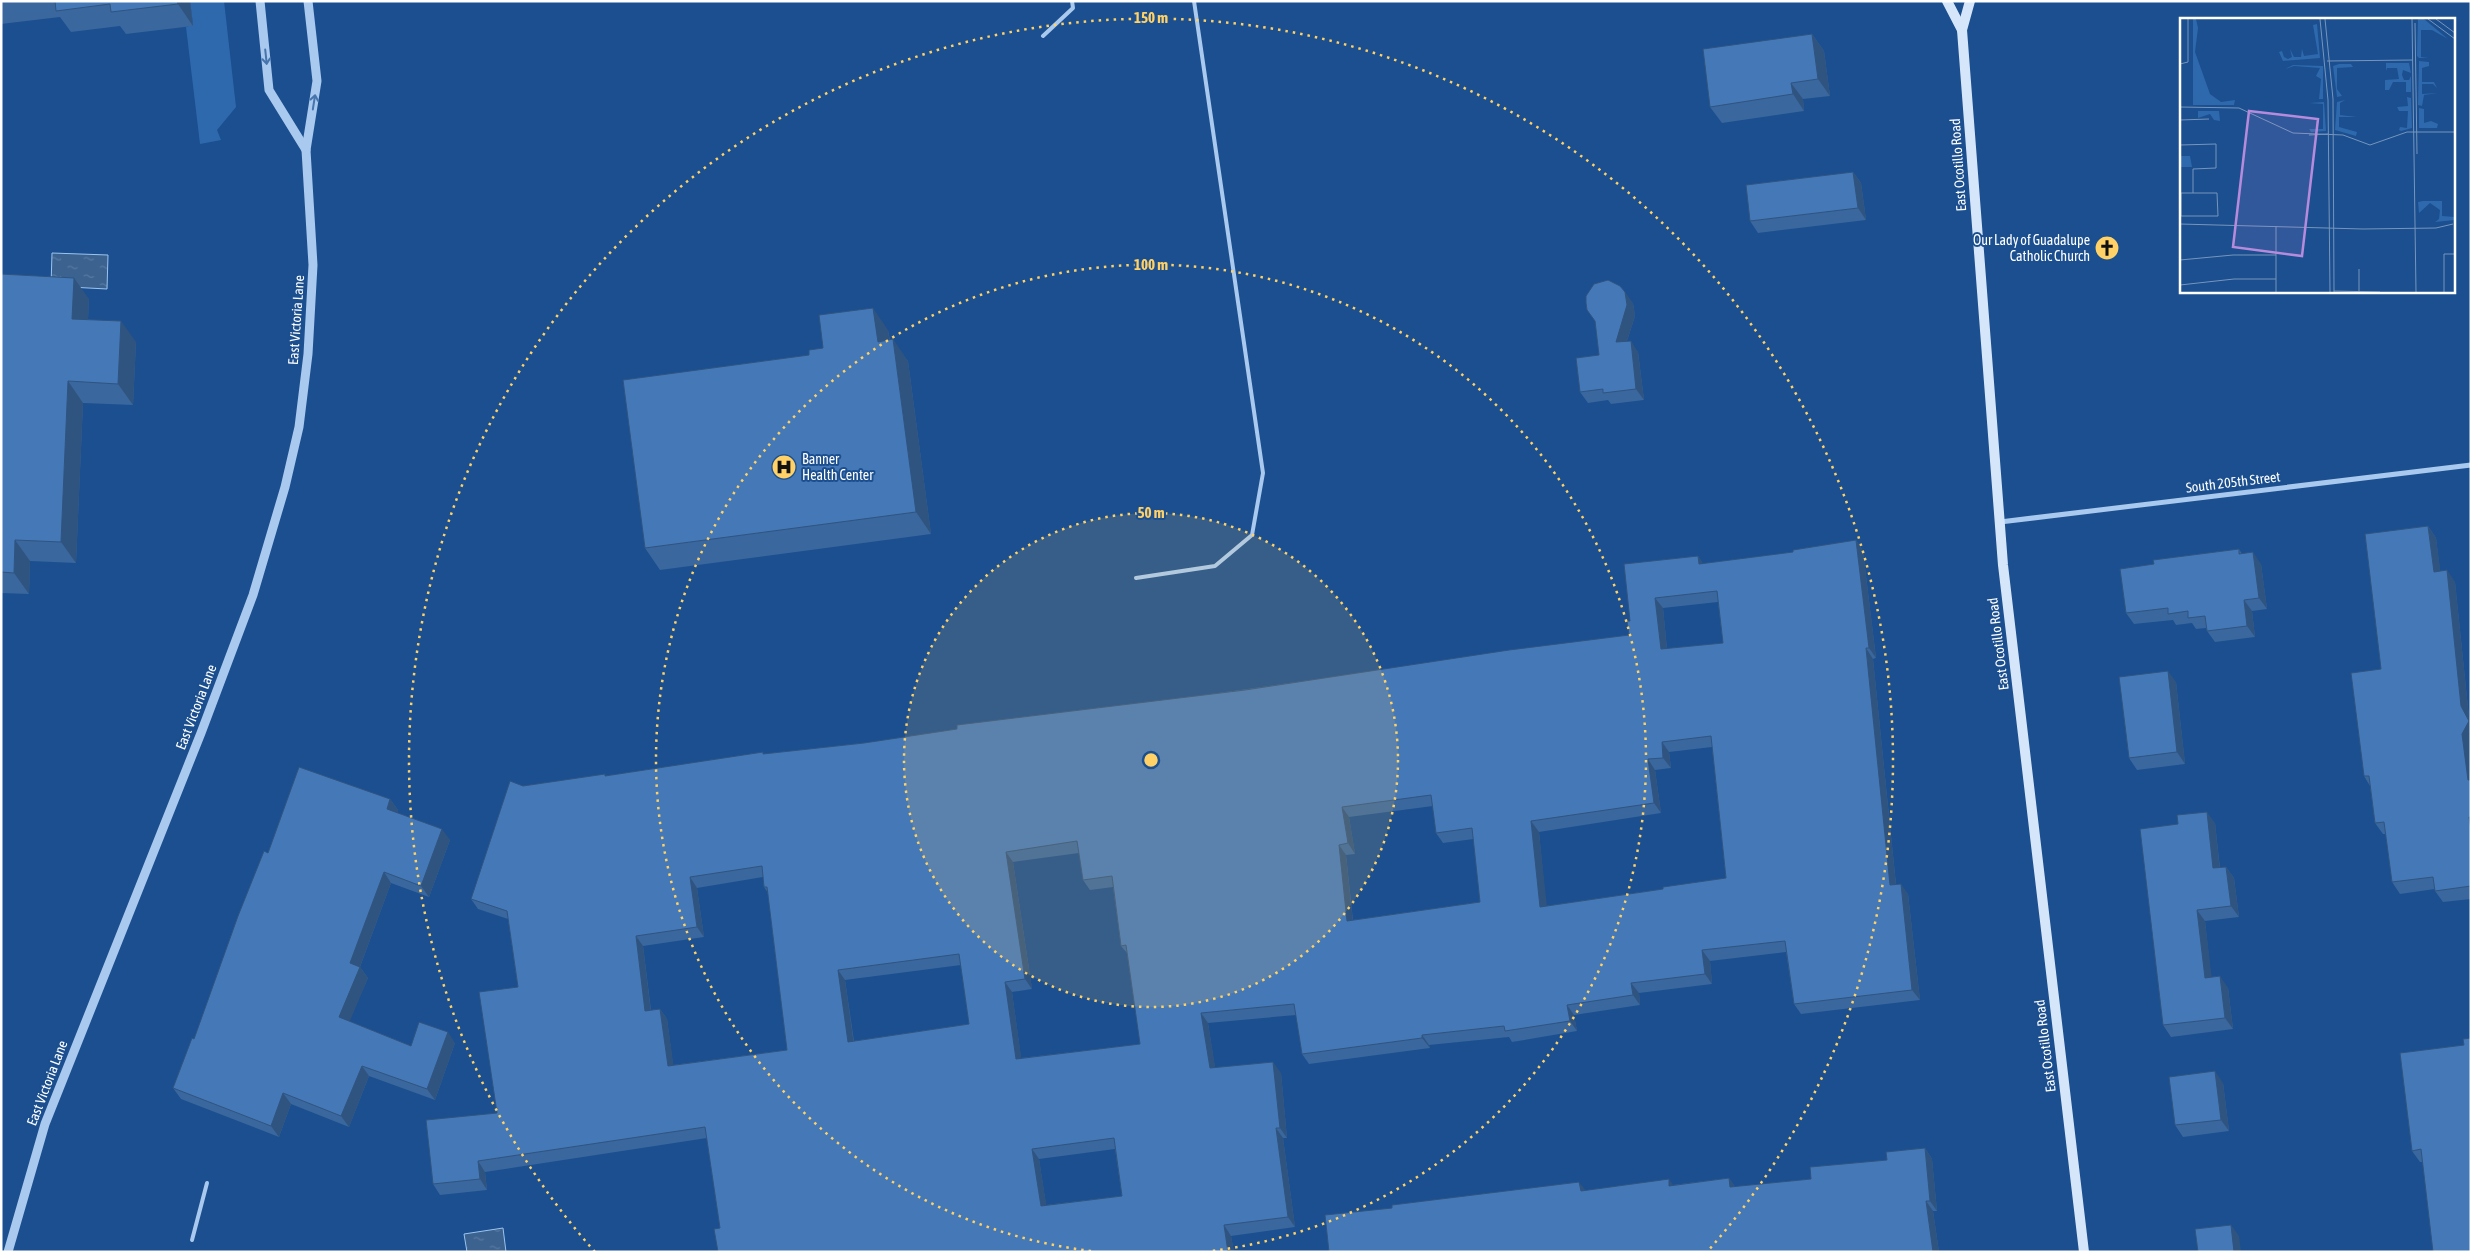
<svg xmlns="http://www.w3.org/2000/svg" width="2472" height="1253" font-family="'Asap Condensed',sans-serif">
  <defs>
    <pattern id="water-ripples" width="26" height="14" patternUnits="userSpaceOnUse" patternTransform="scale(1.25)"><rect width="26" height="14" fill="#3c6290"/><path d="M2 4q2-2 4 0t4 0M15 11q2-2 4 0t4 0" fill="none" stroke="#597aa1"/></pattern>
  </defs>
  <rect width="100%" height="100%" fill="#1b4f8f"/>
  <!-- grass -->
  <polygon fill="#2e69ad" points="190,1 224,1 236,107 217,130 221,140 200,144 186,27 193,25"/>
  <!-- water -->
  <g fill="url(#water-ripples)" stroke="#9cc4f0">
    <polygon points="52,253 108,255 107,289 51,286"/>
    <polygon points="503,1228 506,1252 467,1252 464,1234"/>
  </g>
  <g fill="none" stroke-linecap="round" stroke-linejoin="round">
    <!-- service -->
    <g stroke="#a9c9ee" stroke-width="4">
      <polyline points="1043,36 1073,8 1072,1"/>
      <polyline points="1136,578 1215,566 1252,535 1263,473 1194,1"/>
      <polyline points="192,1240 207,1183"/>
    </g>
    <!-- minor -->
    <polyline stroke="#a9c9ee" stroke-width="5" points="2000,522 2471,465"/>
    <!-- tertiary -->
    <g stroke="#a9c9ee" stroke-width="9">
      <polyline points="260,1 269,90 306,150"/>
      <polyline points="8,1252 45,1124 201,733 253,595 285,487 299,427 308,354 313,265 306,150 317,81 308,1"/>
    </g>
    <!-- secondary -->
    <g stroke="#d6e6fa" stroke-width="10">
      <polyline points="1947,1 1962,30"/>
      <polyline points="1970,1 1962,30 2003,565 2084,1252"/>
    </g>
  </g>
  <!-- wall -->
  <g fill="#3a679d" fill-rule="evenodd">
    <polygon points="1,1 190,1 193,26 126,34 120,26 71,32 60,17 1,24"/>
    <polygon points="1812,34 1824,51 1830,96 1803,99 1804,111 1722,123 1710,107"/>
    <polygon points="1853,172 1861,183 1866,220 1758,233 1750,221"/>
    <polygon points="1,274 89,299 88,319 136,342 133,405 83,403 76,563 30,561 29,594 1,593"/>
    <polygon points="1633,303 1635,316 1627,341 1638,352 1644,400 1611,404 1608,400 1588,403 1580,392 1599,355"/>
    <polygon points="888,330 890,340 908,361 931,534 660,570 645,548 809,355 823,348"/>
    <polygon points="2428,526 2436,538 2440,571 2455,582 2469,717 2471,720 2471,743 2470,745 2471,753 2471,899 2443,902 2435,891 2435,889 2400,894 2392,882 2386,834 2383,834 2375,823 2370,786 2364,776 2381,669"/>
    <path d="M1856,540l7,11 13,107 -3,1 23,225 12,10 12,106 -119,14 -7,-10 -8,-52 -76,9 2,23 -73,9 1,12 -66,10 3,16 -65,11 -3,-5 -80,8 1,3 -121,16 -7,-10 -6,-39 -88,8 7,45 66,5 6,65h-4l12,89 -64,9 3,16h-516l2,-24 -13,-90 -222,34 2,18 -47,5 -7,-11 64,-71 21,-126 -10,-68 -30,-10 -7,-10 52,-113 83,-10 158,-22 100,-11 765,-108 1,-14 68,-65 5,8 90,-12zM1718,602l5,41 -56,6 -4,-41zM1712,747l14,131 -63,11 -117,17 -7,-74 122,-19 -6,-43 16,-2 -2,-16zM1433,806l3,27 7,10 31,-4 6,63 -127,18 -7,-65 9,-1 -6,-37zM1079,853l4,27 7,10 23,-3 8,59 6,7 13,91 -119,14 -9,-66 20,-3 -19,-127zM763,877l1,10 4,6 19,157 -114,15 -6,-46 -7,-10 -9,1 -8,-64 61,-9 -7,-49zM961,965l8,59 -115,17 -9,-61zM1115,1149l7,47 -76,9 -7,-46z"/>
    <polygon points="2239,549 2242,554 2261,564 2267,609 2252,611 2255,637 2215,642 2207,631 2206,628 2196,629 2192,623 2176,625 2173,620 2134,624 2126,613 2154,564"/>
    <polygon points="2176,682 2185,764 2137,770 2129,758"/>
    <polygon points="390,799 398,810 397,813 450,840 429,897 391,883 360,967 368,978 349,1021 411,1046 455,1043 435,1100 369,1076 349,1127 291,1104 279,1137 181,1099 173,1088 194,1039 268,853"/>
    <polygon points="2215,823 2220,868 2226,867 2234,878 2239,917 2205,921 2211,977 2228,988 2233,1029 2171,1037 2163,1025"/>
    <polygon points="2471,1038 2422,1162 2420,1162 2412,1151 2464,1045"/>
    <polygon points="2223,1083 2229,1131 2183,1137 2175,1125"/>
    <polygon points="1925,1148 1932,1159 1937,1211 1933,1211 1939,1252 1329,1252 1585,1191 1673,1185 1729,1178 1735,1187 1811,1179 1887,1160"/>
  </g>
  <!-- shaded-wall -->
  <g fill="#305480">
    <polygon points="177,1 190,1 193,26 178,4"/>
    <polygon points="1812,34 1824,51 1830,96 1818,79"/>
    <polygon points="1791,83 1803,99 1804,111 1793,94"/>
    <polygon points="1853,172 1861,183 1866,220 1858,208"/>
    <polygon points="74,278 89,299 87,340 72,319"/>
    <polygon points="1625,292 1633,303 1635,316 1623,353 1616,342"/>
    <polygon points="873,308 888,330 893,363 878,342"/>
    <polygon points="121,321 136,342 133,405 118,384"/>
    <polygon points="893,339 908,361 931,534 916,512"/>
    <polygon points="1631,341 1638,352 1644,400 1636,389"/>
    <polygon points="68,381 83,403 76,563 61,542"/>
    <polygon points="2428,526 2436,538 2442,583 2434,572"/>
    <polygon points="15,540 30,561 29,594 14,573"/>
    <polygon points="1856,540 1863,551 1876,658 1869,648"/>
    <polygon points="2253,552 2261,564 2267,609 2259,598"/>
    <polygon points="1698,556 1705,566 1699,564"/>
    <polygon points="2447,570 2455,582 2469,717 2471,720 2471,743 2470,745 2471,753 2471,785 2468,780 2462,734 2461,706"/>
    <polygon points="1655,598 1663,608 1668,660 1661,649"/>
    <polygon points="2244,600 2252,611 2255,637 2247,626"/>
    <polygon points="1866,648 1873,659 1897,895 1890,885"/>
    <polygon points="2168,671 2176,682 2185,764 2177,752"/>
    <polygon points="1662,742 1669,752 1671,768 1663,758"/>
    <polygon points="1648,759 1655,770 1661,813 1654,803"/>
    <polygon points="390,799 398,810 395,820 387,809"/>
    <polygon points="1342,807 1349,817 1355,854 1348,843"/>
    <polygon points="2207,812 2215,823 2221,880 2213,868"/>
    <polygon points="1531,821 1539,832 1548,917 1540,907"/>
    <polygon points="442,829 450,840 429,897 421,886"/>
    <polygon points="1339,845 1346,855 1354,932 1347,921"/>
    <polygon points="1006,852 1013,862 1032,989 1025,979"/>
    <polygon points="2226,867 2234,878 2239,917 2231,906"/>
    <polygon points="384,872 391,883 358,972 360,967 368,978 347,1028 339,1017 350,963"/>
    <polygon points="690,877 697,888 704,937 697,927"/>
    <polygon points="1901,884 1908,894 1920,1000 1912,990"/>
    <polygon points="2197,910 2205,921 2213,989 2205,978"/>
    <polygon points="636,936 643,946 652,1021 645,1011"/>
    <polygon points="1702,950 1710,961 1712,984 1705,974"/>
    <polygon points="838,970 845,980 855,1052 848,1042"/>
    <polygon points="2220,976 2228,988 2233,1029 2225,1018"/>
    <polygon points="1005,982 1012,992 1023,1070 1016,1059"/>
    <polygon points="1631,983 1639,993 1640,1005 1633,995"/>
    <polygon points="1567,1005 1574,1015 1577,1031 1570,1021"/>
    <polygon points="660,1009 667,1019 675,1076 668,1066"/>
    <polygon points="1201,1013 1208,1023 1217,1079 1210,1068"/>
    <polygon points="448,1032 455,1043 435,1100 427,1089"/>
    <polygon points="1422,1035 1429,1045 1430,1048 1422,1038"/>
    <polygon points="1273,1062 1281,1073 1287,1138 1280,1128"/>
    <polygon points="362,1066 369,1076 349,1127 341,1116"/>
    <polygon points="2215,1071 2223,1083 2229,1131 2221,1120"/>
    <polygon points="283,1093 291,1104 279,1137 271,1126"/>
    <polygon points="1276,1128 1283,1138 1295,1227 1288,1217"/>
    <polygon points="1925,1148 1932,1159 1937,1211 1930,1201"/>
    <polygon points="1032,1149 1039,1159 1048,1216 1041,1206"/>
    <polygon points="478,1161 485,1172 487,1190 480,1179"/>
    <polygon points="1729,1178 1737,1189 1730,1187"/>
    <polygon points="1669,1179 1676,1189 1669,1186"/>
    <polygon points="1579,1182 1587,1192 1581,1191"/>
    <polygon points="1926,1201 1933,1211 1939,1252 1933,1252"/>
    <polygon points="1224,1225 1231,1236 1234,1252 1228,1252"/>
    <polygon points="2231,1225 2239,1236 2241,1252 2234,1252"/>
  </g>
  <!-- building -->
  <g fill="#4478b7" stroke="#305480" fill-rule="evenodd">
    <polygon points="55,1 177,1 178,4 111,12 110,4 56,11"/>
    <polygon points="1812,34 1818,79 1791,83 1793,94 1710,107 1703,49"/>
    <polygon points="1853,172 1858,208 1750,221 1746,185"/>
    <polygon points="1,274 74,278 72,319 121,321 118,384 68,381 61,542 15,540 14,573 1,572"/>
    <polygon points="1608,280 1620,286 1625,292 1627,305 1616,342 1631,341 1636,389 1603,393 1603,389 1580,392 1576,358 1599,355 1595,321 1587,310 1586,303 1586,296 1594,284"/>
    <polygon points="873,308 878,342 893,339 916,512 645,548 623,380 809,355 809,350 823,348 819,315"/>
    <polygon points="2428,526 2434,572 2447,570 2461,706 2469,721 2462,734 2468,780 2471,780 2471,817 2469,817 2471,829 2471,886 2435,891 2433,877 2392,882 2384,822 2375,823 2369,776 2364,776 2351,673 2381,669 2365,534"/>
    <path d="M1856,540l13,108h-3l24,237 11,-1 11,106 -118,14 -9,-63 -83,9 3,24 -74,9 2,12 -66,10 3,16 -65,10 -1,-5 -82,9v3l-120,16 -8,-50 -93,9 9,55 63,-6 7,66h-4l12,89 -64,8 4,27h-510l-4,-23 6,-1 -15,-101 -227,34 2,18 -47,5 -7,-64 71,-7 -18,-121 39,-5 -11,-76 -36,-12 39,-118 13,5 82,-12v2l158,-24v2l101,-11 93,-14v-4l288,-35 264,-40 120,-15 -2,-14h3l-6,-57 74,-8 1,8 94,-12v-2zM1717,591l6,52 -62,6 -6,-51zM1711,736l15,142 -63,9v2l-123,18 -9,-86 123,-18 -6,-44 15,-1 -1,-16zM1431,795l5,38 36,-5 8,74 -133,19 -8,-76 9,-2 -6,-36zM1077,841l6,39 29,-4 9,70 5,-1 14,99 -124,15 -11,-77 20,-3 -19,-127zM762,866l2,21h3l20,163 -119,16 -8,-57 -15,2 -9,-75 61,-9 -7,-50zM959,954l10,70 -121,18 -10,-72zM1114,1138l8,58 -81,10 -9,-57z"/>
    <polygon points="2239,549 2239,554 2253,552 2259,598 2244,600 2247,626 2207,631 2205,616 2188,618 2188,611 2168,614 2168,608 2126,613 2120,569 2154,564 2153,560"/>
    <polygon points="2168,671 2177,752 2129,758 2119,677"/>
    <polygon points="299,767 390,799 387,809 442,829 421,886 384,872 350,963 360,967 339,1017 411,1046 419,1022 448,1032 427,1089 362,1066 341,1116 283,1093 271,1126 173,1088 192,1038 194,1039 238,916 264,851 268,853"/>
    <polygon points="2207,812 2213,868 2226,867 2231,906 2197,910 2205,978 2220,976 2225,1018 2163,1025 2140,829 2178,824 2177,815"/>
    <polygon points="2471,1038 2471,1252 2433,1252 2421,1149 2412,1151 2400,1053 2464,1045 2463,1039"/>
    <polygon points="2215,1071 2221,1120 2175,1125 2169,1077"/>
    <polygon points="1925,1148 1930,1201 1926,1201 1933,1252 1329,1252 1325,1215 1392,1208 1392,1205 1579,1182 1581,1191 1669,1179 1669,1186 1729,1178 1730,1187 1811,1179 1810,1167 1887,1160 1886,1152"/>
    <polygon points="2231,1225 2234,1252 2198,1252 2195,1229"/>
  </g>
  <!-- one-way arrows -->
  <defs><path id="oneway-shaft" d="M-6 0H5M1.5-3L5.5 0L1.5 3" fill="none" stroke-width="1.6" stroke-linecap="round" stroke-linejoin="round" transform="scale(1.25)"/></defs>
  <g stroke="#4674ac">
    <use href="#oneway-shaft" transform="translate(266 57) rotate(84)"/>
    <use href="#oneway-shaft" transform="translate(314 102) rotate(-81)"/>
  </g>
  <!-- distance rings -->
  <circle cx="1151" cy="760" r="247" fill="#ffd166" fill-opacity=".12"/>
  <g fill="none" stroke="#ffd166" stroke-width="2.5" stroke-dasharray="2.5 5">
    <circle cx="1151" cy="760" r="247"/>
    <path d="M1091 1251A495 495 0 1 1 1211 1251"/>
    <path d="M595 1252A742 742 0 1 1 1707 1252"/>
  </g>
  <!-- icons -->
  <defs>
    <symbol id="church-disc" viewBox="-11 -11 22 22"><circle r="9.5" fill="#ffd166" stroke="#1b4f8f"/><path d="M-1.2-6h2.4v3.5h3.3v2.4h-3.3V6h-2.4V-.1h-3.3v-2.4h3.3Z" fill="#111"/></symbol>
    <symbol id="hospital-disc" viewBox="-11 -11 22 22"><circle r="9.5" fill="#ffd166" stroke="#1b4f8f"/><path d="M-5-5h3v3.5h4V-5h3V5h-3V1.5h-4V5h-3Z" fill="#111"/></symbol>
  </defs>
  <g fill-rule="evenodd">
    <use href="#church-disc" x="2093" y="234" width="28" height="28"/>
    <use href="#hospital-disc" x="770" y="453" width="28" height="28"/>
  </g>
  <g text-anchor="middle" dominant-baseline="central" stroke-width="4" stroke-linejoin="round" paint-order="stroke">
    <!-- street labels -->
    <g font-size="14" fill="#fff" stroke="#1b4f8f">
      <text transform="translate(1958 165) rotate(-94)">East Ocotillo Road</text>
      <text transform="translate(296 320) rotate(-86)">East Victoria Lane</text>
      <text transform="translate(2233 482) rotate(-7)">South 205th Street</text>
      <text transform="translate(1998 644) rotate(-97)">East Ocotillo Road</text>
      <text transform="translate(196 707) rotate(-69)">East Victoria Lane</text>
      <text transform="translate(2045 1046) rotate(-97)">East Ocotillo Road</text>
      <text transform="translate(47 1083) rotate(-69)">East Victoria Lane</text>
    </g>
    <!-- poi labels -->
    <g font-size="14" fill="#fff" stroke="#1b4f8f" text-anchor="end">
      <text x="2090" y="240">Our Lady of Guadalupe<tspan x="2090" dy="16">Catholic Church</tspan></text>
      <text x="802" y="459" text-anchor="start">Banner<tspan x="802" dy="16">Health Center</tspan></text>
    </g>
  </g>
  <!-- overview -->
  <g transform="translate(2180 18)">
    <rect width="275" height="275" fill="#1b4f8f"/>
    <path d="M13,1h3l2,9 -3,24 15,42 11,8 14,-2 -1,5h-41zM238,1h6l24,20 -16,-9h-11v27l7,1h-9l-2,-2zM137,6l3,34 -37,3 -4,-9 3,-1 2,6 4,2 4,-2 -2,-8 4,8h7l1,-8 2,7 14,-2 -5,-29zM239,43l10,1v4l-7,2v14h12l3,6 -4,-4h-11v10l16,-1 -14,2 -2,11 -4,-1zM206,45h23l2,10 -8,-3 -1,5 2,5h5l2,-4v16h-5v-10h-13l-4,8h-4v-10l14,-1 -2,-11h-10l-1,3zM159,46h12l2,3 -16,1v21l5,7 -5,1 -4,-31zM113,47l30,1v33h-4l2,-20 -5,-3 4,-8 -26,-2 -9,3zM227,79l4,1 1,30 -11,3 -2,-1 1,-3 7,1 1,-17h-9l-2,-4 11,-1zM165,82l-5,3v12l17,2h-18v10l18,5 -1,4 -21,-6 2,-28zM144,84l2,29 -15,1 -2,-3h14v-25l-14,-1zM239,90l5,1v14l7,-2 7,3 -1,4h-18zM243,183h19v15l13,1v3l-20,2 4,-3 1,-9 -10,-7 -11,10 -1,-11z" fill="#2e69ad"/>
    <path d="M18,93h21l1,10 -6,-1 -4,-6 -12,4zM0,138h10l2,11h-12v24z" fill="#2e69ad"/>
    <path fill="none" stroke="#7695bc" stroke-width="1" d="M140,1l8,81 2,192M145,1l8,80 1,193M232,1l4,273M248,1l27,20M256,1l19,14M235,5l2,131M147,43l86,-1M0,46l8,-2v-43M0,89l59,1 54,25 50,2 27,10 37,-13h48M0,102l29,-1M129,117l20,-1M0,127l36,-1v24l-23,1v24M0,175h37l1,23h-37v-23M0,206l183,5 73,-1 17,-4M96,208v66M0,242l53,-5h43M0,267l54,-6h42M154,273l46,1M179,274v-23M264,274v-38h11"/>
    <path fill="#b68bdc" fill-opacity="0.15" stroke="#b68bdc" stroke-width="2.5" d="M69,93l69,8 -16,137 -69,-9z"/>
    <rect width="275" height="275" fill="none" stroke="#fff" stroke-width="2.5"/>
  </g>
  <circle cx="1151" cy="760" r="8" fill="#ffd166" stroke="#1b4f8f" stroke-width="2.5"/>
  <g font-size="15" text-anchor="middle" font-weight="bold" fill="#ffd166" stroke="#1b4f8f" stroke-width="4" stroke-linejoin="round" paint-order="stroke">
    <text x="1151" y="23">150 m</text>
    <text x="1151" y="270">100 m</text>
    <text x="1151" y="518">50 m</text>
  </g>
  <!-- border -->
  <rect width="2472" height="1253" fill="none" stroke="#ffffff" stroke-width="5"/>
</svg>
